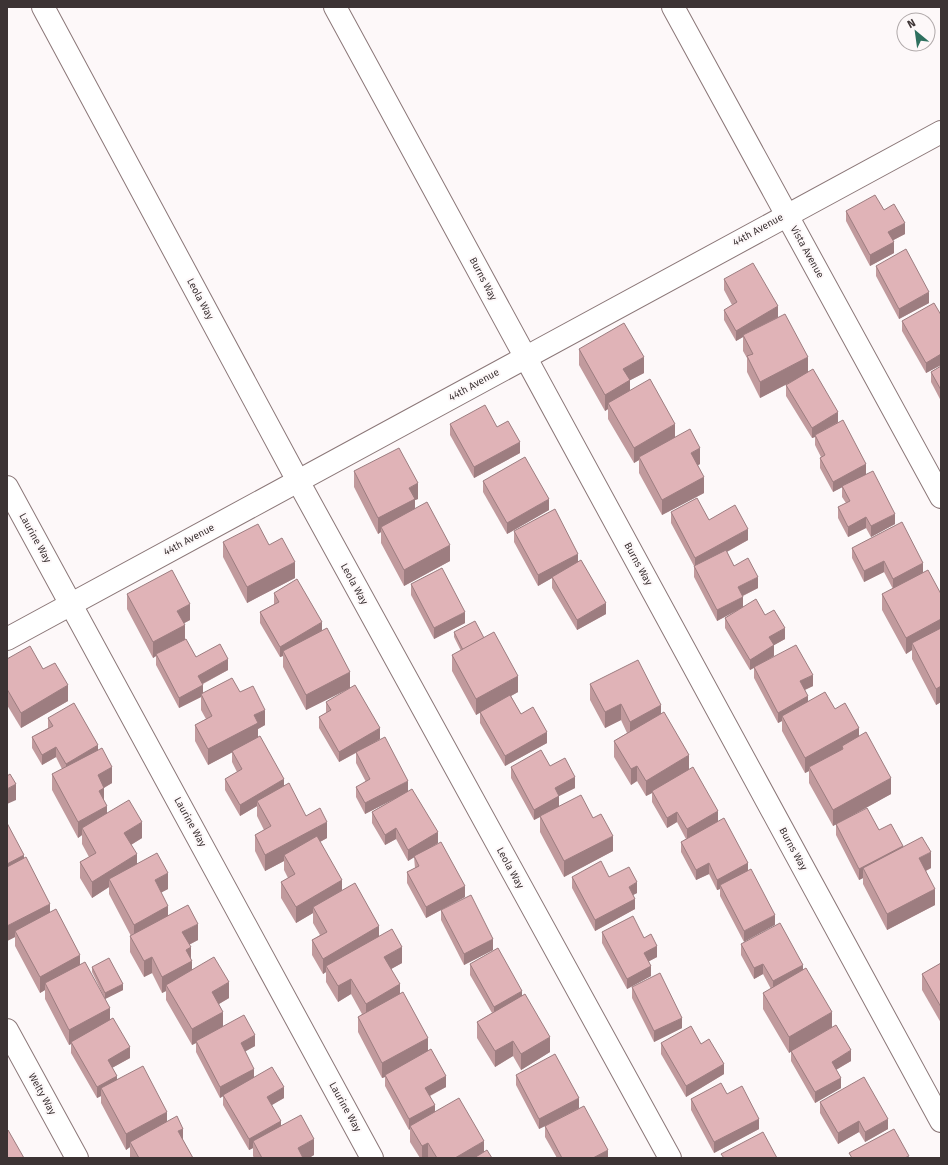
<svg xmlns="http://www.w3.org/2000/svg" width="948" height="1165" font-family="'Fira Sans',sans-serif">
  <rect width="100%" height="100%" fill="#fdf8f9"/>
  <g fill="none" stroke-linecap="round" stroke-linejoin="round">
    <defs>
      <g id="street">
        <polyline points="43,7 298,481 670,1158"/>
        <polyline points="335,7 941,1121"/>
        <polyline points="673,7 941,497"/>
        <polyline points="7,487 372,1158"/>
        <polyline points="7,639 941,132"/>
        <polyline points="7,1030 77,1158"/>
      </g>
    </defs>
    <!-- street casing -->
    <use href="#street" stroke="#8b7778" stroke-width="24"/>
    <!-- street -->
    <use href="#street" stroke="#fff" stroke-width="22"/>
  </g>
  <!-- wall -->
  <g fill="#c19a9d">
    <polygon points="884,210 905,234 893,240 894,253 870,266 846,221 846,211"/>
    <polygon points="876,266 929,303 899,319 876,276"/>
    <polygon points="724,279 778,317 808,372 838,422 866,474 895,524 871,537 866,528 848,537 838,518 838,507 846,503 842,497 842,487 833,492 820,468 820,458 821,457 815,445 815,437 812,438 786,396 786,385 797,379 760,398 747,372 747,358 743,351 743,337 736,341 724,320 724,310 732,305 724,290"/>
    <polygon points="941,315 941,365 926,373 902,331 902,321"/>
    <polygon points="579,349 644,373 630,380 630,390 700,464 698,465 704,493 662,515 639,473 639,460 634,463 608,419 608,409 605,411 579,365"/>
    <polygon points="941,366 941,401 931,382 931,372"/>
    <polygon points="450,424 497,427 520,453 474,478 450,435"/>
    <polygon points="354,471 418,499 415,500 415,509 450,561 404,586 381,543 381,532 378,534 354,487"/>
    <polygon points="483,481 549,510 507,534 483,492"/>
    <polygon points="671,512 709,520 748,540 727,552 734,566 758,588 743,596 743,607 765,615 785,639 774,645 774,656 766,661 813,686 805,690 808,701 835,709 859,737 891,794 833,826 809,783 809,771 805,773 782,731 782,721 778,723 754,678 754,668 750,670 725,628 725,618 736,611 717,621 694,577 694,566 671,523"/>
    <polygon points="514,531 578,562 606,614 577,630 552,588 552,578 538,586 514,542"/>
    <polygon points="223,542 269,545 295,578 247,603 223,557"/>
    <polygon points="852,548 923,572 941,594 941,712 941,702 936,705 912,659 912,650 906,654 882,610 882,594 893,589 884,572 864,582 852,558"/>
    <polygon points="411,584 465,623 434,639 411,595"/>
    <polygon points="274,593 322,630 350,688 306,710 283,667 283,656 280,657 260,623 260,612 274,604"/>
    <polygon points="127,594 190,620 184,623 185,639 196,657 228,670 203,684 203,693 240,692 265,725 258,729 258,737 284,786 306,816 327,838 320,842 342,890 379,936 402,963 391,969 400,994 428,1051 446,1087 430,1096 435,1112 492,1158 420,1158 410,1142 410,1129 409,1130 385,1086 385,1077 382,1078 358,1032 358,1017 362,1014 351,994 338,1002 326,982 326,972 323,974 312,955 312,940 320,935 313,923 313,913 296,923 281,898 281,882 288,878 284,870 284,861 265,871 255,851 255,835 264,830 257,816 257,806 240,816 225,790 225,779 237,772 232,762 232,752 208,765 195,741 195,725 206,719 201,710 201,697 179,708 156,665 156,656 153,658 127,609"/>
    <polygon points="454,632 484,638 518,692 511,696 521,714 547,743 505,766 480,723 480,712 476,715 452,671 452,655 461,651 454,637"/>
    <polygon points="7,659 43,669 68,701 21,728 7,705"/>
    <polygon points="590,684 661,713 689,769 718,822 748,863 744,942 720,896 720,889 717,890 709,874 696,880 681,852 681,842 686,839 677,822 667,828 652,802 652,793 646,796 637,781 631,785 614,757 614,741 627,733 621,720 605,728 590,700"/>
    <polygon points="326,702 380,739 367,747 408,791 438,843 428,849 465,897 426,918 407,883 407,872 415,868 414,857 408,861 396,839 385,845 372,823 372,812 401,795 365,814 356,797 356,787 366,782 356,763 356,753 339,762 319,728 319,717 326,713"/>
    <polygon points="48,718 98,750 112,783 104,788 104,801 107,813 142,838 131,845 137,864 168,889 161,892 168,915 198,940 189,945 192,970 229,998 219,1004 223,1027 255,1046 245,1051 254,1077 284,1098 271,1105 281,1126 314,1155 309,1158 254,1158 253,1156 253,1148 249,1150 223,1105 223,1096 220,1098 196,1052 196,1043 192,1045 166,1000 166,991 162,993 152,973 144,977 130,952 130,936 131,936 109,894 109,887 92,898 80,878 80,862 89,857 82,844 82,835 78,838 52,790 52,774 62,769 56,757 42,765 32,748 32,737 48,728"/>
    <polygon points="550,766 575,788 559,796 559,806 593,818 613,851 564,877 540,832 540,817 534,820 511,778 511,767"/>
    <polygon points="7,823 50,912 80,964 130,1058 112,1068 117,1079 167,1122 183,1140 193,1158 130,1158 130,1147 126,1150 101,1103 101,1096 97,1098 71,1053 71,1044 69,1045 45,999 45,990 40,993 15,946 15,937 7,941"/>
    <polygon points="836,824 879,830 931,868 926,871 935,905 887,930 863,884 863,878 859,880 836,835"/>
    <polygon points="572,877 609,877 637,893 633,895 635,909 595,931 572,888"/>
    <polygon points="441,910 493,950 464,965 441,920"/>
    <polygon points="602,932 644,938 657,957 649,961 651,976 627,989 602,943"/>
    <polygon points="741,944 803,970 832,1027 851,1061 836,1070 841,1088 815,1103 791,1061 791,1051 789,1053 763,1009 763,993 771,989 763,974 754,979 741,955"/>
    <polygon points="941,963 941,1023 922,990 922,974"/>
    <polygon points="470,964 522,995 550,1052 521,1070 513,1056 495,1067 477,1038 477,1022 492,1013 470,975"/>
    <polygon points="92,967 123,990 105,999 92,972"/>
    <polygon points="632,987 682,1028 654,1042 632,998"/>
    <polygon points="661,1043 701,1044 724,1074 686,1097 661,1054"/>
    <polygon points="516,1075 579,1108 608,1158 557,1158 545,1137 545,1126 554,1122 539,1129 516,1085"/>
    <polygon points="727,1094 759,1129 714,1153 691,1110 691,1099"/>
    <polygon points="820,1102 888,1129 865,1142 859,1132 838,1144 820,1113"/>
  </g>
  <!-- shaded-wall -->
  <g fill="#9d7d80">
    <polygon points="905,223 905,234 888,243 888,232"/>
    <polygon points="894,242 894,253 870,266 870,255"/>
    <polygon points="929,292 929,303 899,319 899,309"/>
    <polygon points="778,306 778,317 743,335 743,337 736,341 736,331"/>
    <polygon points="941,354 941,365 926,373 926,363"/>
    <polygon points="644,357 644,373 623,384 623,369"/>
    <polygon points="808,357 808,373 760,398 760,382"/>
    <polygon points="630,380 630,396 608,403 608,409 605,411 605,395"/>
    <polygon points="838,412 838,422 815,435 815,437 812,438 812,428"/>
    <polygon points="675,424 675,439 639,457 639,460 634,463 634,448"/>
    <polygon points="520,442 520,453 474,478 474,467"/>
    <polygon points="700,448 700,464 691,469 691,453"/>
    <polygon points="866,464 866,475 833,492 833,482"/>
    <polygon points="704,477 704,493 662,515 662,500"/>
    <polygon points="418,483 418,499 415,500 415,514 381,527 381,532 378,534 378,518 409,488"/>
    <polygon points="549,499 549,510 507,534 507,523"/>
    <polygon points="895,514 895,524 871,537 871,526"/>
    <polygon points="866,517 866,528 848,537 848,527"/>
    <polygon points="748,529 748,540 695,569 695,558"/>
    <polygon points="450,545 450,561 404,586 404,570"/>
    <polygon points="578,554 578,564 552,577 552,578 538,586 538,575"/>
    <polygon points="884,561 884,572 864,582 864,571"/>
    <polygon points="295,562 295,578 247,603 247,587"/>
    <polygon points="923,563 923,574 893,590 893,579"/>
    <polygon points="758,577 758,588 738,598 738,587"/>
    <polygon points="743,597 743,607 717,621 717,610"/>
    <polygon points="606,603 606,614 577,630 577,620"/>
    <polygon points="190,604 190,620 177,627 177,611"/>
    <polygon points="465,612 465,623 434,639 434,628"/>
    <polygon points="941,619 941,635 912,643 912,650 906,654 906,638"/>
    <polygon points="322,622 322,633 283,651 283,656 280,657 280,647"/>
    <polygon points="185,625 185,641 156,654 156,656 153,658 153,642"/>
    <polygon points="785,628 785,639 769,648 769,637"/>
    <polygon points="774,645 774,656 750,670 750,660"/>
    <polygon points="228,659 228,670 198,686 198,676"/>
    <polygon points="350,672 350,688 306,710 306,695"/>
    <polygon points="813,675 813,686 800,692 800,681"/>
    <polygon points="518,676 518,692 476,715 476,699"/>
    <polygon points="68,685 68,701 21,728 21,713"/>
    <polygon points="203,685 203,695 201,694 201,697 179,708 179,698"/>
    <polygon points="941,686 941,702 936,705 936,689"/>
    <polygon points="808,696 808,707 782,716 782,721 778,723 778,713"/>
    <polygon points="621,704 621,720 605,728 605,712"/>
    <polygon points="661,705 661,721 630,738 630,722"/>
    <polygon points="265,710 265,725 258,729 258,739 208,765 208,749 254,715"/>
    <polygon points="380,728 380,739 339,762 339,752"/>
    <polygon points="859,728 859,744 843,749 842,746 842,753 809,767 809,771 805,773 805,758"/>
    <polygon points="547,732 547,743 505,766 505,756"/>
    <polygon points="98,745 98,756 66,774 66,764"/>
    <polygon points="56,747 56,757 42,765 42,755"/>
    <polygon points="689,755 689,771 652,791 652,793 646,796 646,781"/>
    <polygon points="637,766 637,781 631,785 631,769"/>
    <polygon points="112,767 112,783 98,791 98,775"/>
    <polygon points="575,777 575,788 559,796 559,807 534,820 534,810 555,788"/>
    <polygon points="891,778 891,794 833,826 833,810"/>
    <polygon points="284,779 284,790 257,801 257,806 240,816 240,805"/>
    <polygon points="408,781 408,792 365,814 365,803"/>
    <polygon points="16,784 16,800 7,804 7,789"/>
    <polygon points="104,788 104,804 99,791"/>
    <polygon points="107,806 107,822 82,828 82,835 78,838 78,822"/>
    <polygon points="718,811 718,822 687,840 687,829"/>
    <polygon points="677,812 677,822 667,828 667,818"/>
    <polygon points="142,822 142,838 124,849 124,833"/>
    <polygon points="327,822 327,838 287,860 284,855 284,861 265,871 265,855"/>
    <polygon points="396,828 396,839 385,845 385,835"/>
    <polygon points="438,832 438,843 408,861 408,850"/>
    <polygon points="613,836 613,851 564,877 564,861"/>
    <polygon points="903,846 903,857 863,868 863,878 859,880 859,869"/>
    <polygon points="931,852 931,868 919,874 919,858"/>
    <polygon points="137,854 137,870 109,879 109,887 92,898 92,882"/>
    <polygon points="24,855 24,866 7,874 7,864"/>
    <polygon points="709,863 709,874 696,880 696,870"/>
    <polygon points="748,863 748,873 720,885 720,889 717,890 717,880"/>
    <polygon points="168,873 168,889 155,896 155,880"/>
    <polygon points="342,880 342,896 313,907 313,913 296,923 296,907"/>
    <polygon points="637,882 637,893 629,897 629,887"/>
    <polygon points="465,886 465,897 426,918 426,907"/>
    <polygon points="935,889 935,905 887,930 887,914"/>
    <polygon points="635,899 635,909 595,931 595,920"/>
    <polygon points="50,904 50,919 15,931 15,937 7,941 7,926"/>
    <polygon points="168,906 168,922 134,940 134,925"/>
    <polygon points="775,915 775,925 744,942 744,931"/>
    <polygon points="198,924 198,940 182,948 182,932"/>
    <polygon points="379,926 379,942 326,966 326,972 323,974 323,959"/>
    <polygon points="493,939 493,950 464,965 464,954"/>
    <polygon points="657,946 657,957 644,964 644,953"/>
    <polygon points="191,947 191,962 192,961 192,977 166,985 166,991 162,993 162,977 186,950"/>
    <polygon points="402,947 402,963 384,973 384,957"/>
    <polygon points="80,955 80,971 45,983 45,990 40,993 40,977"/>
    <polygon points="152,957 152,973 144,977 144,961"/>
    <polygon points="763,964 763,974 754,979 754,968"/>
    <polygon points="803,965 803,976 773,992 773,981"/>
    <polygon points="651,966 651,976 627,989 627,979"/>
    <polygon points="351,979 351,994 338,1002 338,986"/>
    <polygon points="229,982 229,998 212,1008 212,992"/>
    <polygon points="123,984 123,990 105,999 105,993"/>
    <polygon points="400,984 400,1000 366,1020 366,1004"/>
    <polygon points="522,991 522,1002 494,1017 494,1007"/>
    <polygon points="110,1008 110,1023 71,1042 71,1044 69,1045 69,1030"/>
    <polygon points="223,1012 223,1027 196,1041 196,1043 192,1045 192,1029"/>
    <polygon points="832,1012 832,1027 789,1053 789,1037"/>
    <polygon points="682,1018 682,1028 654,1042 654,1031"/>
    <polygon points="255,1035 255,1046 241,1054 241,1043"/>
    <polygon points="550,1037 550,1052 521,1070 521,1054"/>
    <polygon points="428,1038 428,1054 385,1075 385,1077 382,1078 382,1063"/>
    <polygon points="513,1041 513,1056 495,1067 495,1051"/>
    <polygon points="130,1047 130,1058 108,1070 108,1060"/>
    <polygon points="851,1050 851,1061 832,1072 832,1062"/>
    <polygon points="724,1064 724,1074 686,1097 686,1086"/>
    <polygon points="254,1069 254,1079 220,1098 220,1087"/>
    <polygon points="117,1076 117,1087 101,1088 101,1096 97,1098 97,1087"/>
    <polygon points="446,1076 446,1087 425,1098 425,1088"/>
    <polygon points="841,1078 841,1088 815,1103 815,1092"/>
    <polygon points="284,1087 284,1098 267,1108 267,1097"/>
    <polygon points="579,1098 579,1108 539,1129 539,1119"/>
    <polygon points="435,1105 435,1116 410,1126 410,1129 409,1130 409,1119"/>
    <polygon points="167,1112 167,1128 130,1142 130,1147 126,1150 126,1134"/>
    <polygon points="759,1119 759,1129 714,1153 714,1142"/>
    <polygon points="888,1119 888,1129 865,1142 865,1132"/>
    <polygon points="281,1121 281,1132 253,1141 253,1148 249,1150 249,1139"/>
    <polygon points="859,1121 859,1132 838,1144 838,1133"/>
    <polygon points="183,1129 183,1144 178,1131"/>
    <polygon points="314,1139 314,1155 309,1158 298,1158 298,1148"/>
    <polygon points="484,1141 484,1157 483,1158 455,1158"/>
    <polygon points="428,1143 428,1158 422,1158 422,1146"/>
    <polygon points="608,1150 608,1158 593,1158"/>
  </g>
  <!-- building -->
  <g fill="#e0b3b7" stroke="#9d7d80">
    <polygon points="875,195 884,210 894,204 905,223 888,232 894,242 870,255 846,211"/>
    <polygon points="906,249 929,292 899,309 876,266"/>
    <polygon points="753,263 778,306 736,331 724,310 737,302 724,279"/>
    <polygon points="934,303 941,315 941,354 926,363 902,321"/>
    <polygon points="785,314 808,357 760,382 747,356 753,354 743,335"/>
    <polygon points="624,323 644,357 623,369 630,380 605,395 579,349"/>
    <polygon points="941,366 941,390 931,372"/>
    <polygon points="813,369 838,412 812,428 786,385"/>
    <polygon points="650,379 675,424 634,448 608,403"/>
    <polygon points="485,405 497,427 508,421 520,442 474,467 450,424"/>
    <polygon points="843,420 866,464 833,482 820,458 825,455 815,435"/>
    <polygon points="690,429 700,448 691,453 704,477 662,500 639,457"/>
    <polygon points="399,448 418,483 409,488 415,499 378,518 354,471"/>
    <polygon points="525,457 549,499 507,523 483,481"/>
    <polygon points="873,471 895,514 871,526 866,517 848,527 838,507 850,501 842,486"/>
    <polygon points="697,498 709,520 735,505 748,529 695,558 671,512"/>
    <polygon points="427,502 450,545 404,570 381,527"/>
    <polygon points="555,509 578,554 538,575 514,531"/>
    <polygon points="902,522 923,563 893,579 884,561 864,571 852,548"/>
    <polygon points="258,524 269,545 282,538 295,562 247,587 223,542"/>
    <polygon points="726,550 734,566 748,558 758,577 738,587 743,597 717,610 694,566"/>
    <polygon points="581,560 606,603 577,620 552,577"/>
    <polygon points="442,568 465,612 434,628 411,584"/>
    <polygon points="172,570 190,604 177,611 185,625 153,642 127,594"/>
    <polygon points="928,570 941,594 941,619 906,638 882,594"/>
    <polygon points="297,579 322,622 280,647 260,612 279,602 274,593"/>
    <polygon points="756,599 765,615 774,610 785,628 769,637 774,645 750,660 725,618"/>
    <polygon points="475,621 484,638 463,650 454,632"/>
    <polygon points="327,628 350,672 306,695 283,651"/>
    <polygon points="941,628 941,686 936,689 912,643"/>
    <polygon points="494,632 518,676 476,699 452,655"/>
    <polygon points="186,639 196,657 220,644 228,659 198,676 203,685 179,698 156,654"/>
    <polygon points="796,645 813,675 800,681 808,696 778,713 754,667"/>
    <polygon points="30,646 43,669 55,663 68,685 21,713 7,689 7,659"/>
    <polygon points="638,660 661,705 630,722 621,704 605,712 590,684"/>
    <polygon points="232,678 240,692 253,686 265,710 254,715 258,723 208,749 195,725 212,716 201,694"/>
    <polygon points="355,685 380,728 339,752 319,717 331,710 326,702"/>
    <polygon points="825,692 835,709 845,703 859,728 805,758 782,716"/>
    <polygon points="510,695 521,714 533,707 547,732 505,756 480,712"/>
    <polygon points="74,703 98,745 66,764 56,747 42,755 32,737 53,726 48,718"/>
    <polygon points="664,712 689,755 646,781 637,766 631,769 614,741"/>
    <polygon points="866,732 891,778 833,810 809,767 843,749 842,746"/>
    <polygon points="260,736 284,779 240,805 225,779 242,769 232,751"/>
    <polygon points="385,737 408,781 365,803 356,787 370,779 356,752"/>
    <polygon points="102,748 112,767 98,775 104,788 99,791 107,806 78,822 52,774"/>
    <polygon points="541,750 550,766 565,758 575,777 555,788 559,796 534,810 511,767"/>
    <polygon points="693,767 718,811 687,829 677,812 667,818 652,791"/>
    <polygon points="10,774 16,784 7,789 7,776"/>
    <polygon points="289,783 306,816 320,808 327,822 265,855 255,835 271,826 257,801"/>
    <polygon points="412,789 438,832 408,850 396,828 385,835 372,812"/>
    <polygon points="581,795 593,818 601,814 613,836 564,861 540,816"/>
    <polygon points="129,800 142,822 124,833 137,854 92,882 80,862 96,853 82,828"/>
    <polygon points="867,808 879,830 891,824 903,846 859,869 836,824"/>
    <polygon points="724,818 748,863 717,880 709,863 696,870 681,842"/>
    <polygon points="7,823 24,855 7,864"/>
    <polygon points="317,836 342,880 296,907 281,882 295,874 284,855"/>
    <polygon points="922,837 931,852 919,858 935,889 887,914 863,868"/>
    <polygon points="441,842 465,886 426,907 407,872 419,866 414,856"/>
    <polygon points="157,853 168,873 155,880 168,906 134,925 109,879"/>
    <polygon points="26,857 50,904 7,926 7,867"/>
    <polygon points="601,861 609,877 629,867 637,882 629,887 635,899 595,920 572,877"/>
    <polygon points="751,869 775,915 744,931 720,885"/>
    <polygon points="355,883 379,926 323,959 312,940 327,932 313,907"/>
    <polygon points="471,895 493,939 464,954 441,910"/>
    <polygon points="188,905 198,924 182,932 191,947 186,950 192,961 162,977 152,957 144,961 130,936"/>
    <polygon points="56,909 80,955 40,977 15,931"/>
    <polygon points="633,916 644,938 651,934 657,946 644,953 651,966 627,979 602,932"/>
    <polygon points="780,923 803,965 773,981 763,964 754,968 741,944"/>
    <polygon points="392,929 402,947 384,957 400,984 366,1004 351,979 338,986 326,966"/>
    <polygon points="498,948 522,991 494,1007 470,964"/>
    <polygon points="214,957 229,982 212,992 223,1012 192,1029 166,985"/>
    <polygon points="109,958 123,984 105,993 92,967"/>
    <polygon points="85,962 110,1008 69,1030 45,983"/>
    <polygon points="941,963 941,1007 922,974"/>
    <polygon points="806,968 832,1012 789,1037 763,993"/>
    <polygon points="660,973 682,1018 654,1031 632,987"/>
    <polygon points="403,992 428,1038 382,1063 358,1017"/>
    <polygon points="525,994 550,1037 521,1054 513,1041 495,1051 477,1022"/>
    <polygon points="244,1015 255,1035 241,1043 254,1069 220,1087 196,1041"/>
    <polygon points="113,1018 130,1047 108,1060 117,1076 97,1087 71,1042"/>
    <polygon points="836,1025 851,1050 832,1062 841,1078 815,1092 791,1051"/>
    <polygon points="691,1026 701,1044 709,1039 724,1064 686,1086 661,1043"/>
    <polygon points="431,1049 446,1076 425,1088 435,1105 409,1119 385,1075"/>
    <polygon points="555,1054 579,1098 539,1119 516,1075"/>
    <polygon points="143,1066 167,1112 126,1134 101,1088"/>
    <polygon points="272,1067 284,1087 267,1097 281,1121 249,1139 223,1095"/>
    <polygon points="864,1077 888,1119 865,1132 859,1121 838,1133 820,1102"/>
    <polygon points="721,1083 727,1094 742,1086 759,1119 714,1142 691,1099"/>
    <polygon points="459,1098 484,1141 455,1158 437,1158 428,1143 422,1146 410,1126"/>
    <polygon points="584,1106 608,1150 593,1158 562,1158 545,1126"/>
    <polygon points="301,1115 314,1139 298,1148 303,1158 262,1158 253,1141"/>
    <polygon points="177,1116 183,1129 178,1131 193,1158 139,1158 130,1142"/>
    <polygon points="894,1129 909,1156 905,1158 852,1158 849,1153"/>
    <polygon points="7,1130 8,1130 24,1158 7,1158"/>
    <polygon points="763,1132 777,1158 724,1158 721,1154"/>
    <polygon points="487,1150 492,1158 474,1158"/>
  </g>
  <g text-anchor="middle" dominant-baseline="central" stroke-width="4" stroke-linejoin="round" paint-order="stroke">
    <!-- street labels -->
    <g font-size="10" fill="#3c3334" stroke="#fdf8f9">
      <text transform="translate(758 230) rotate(-29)">44th Avenue</text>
      <text transform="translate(807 252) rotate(61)">Vista Avenue</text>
      <text transform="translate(483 279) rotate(62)">Burns Way</text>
      <text transform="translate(200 299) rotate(62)">Leola Way</text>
      <text transform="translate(474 385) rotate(-29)">44th Avenue</text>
      <text transform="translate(35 538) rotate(61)">Laurine Way</text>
      <text transform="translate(189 540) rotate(-28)">44th Avenue</text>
      <text transform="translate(638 564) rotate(61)">Burns Way</text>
      <text transform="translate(354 584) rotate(61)">Leola Way</text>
      <text transform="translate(190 822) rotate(61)">Laurine Way</text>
      <text transform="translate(793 849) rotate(61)">Burns Way</text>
      <text transform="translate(510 868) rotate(61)">Leola Way</text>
      <text transform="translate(42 1094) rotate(61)">Welty Way</text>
      <text transform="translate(345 1107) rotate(61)">Laurine Way</text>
    </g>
  </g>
  <!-- border -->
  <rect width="948" height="1165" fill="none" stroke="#3c3334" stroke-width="16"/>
  <!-- north arrow -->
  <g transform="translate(916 32) rotate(331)"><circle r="19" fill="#fdf8f9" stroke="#b0a9aa"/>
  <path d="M0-3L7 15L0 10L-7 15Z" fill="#2e705f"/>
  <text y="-6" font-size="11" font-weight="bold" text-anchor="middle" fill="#3c3334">N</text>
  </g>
</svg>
